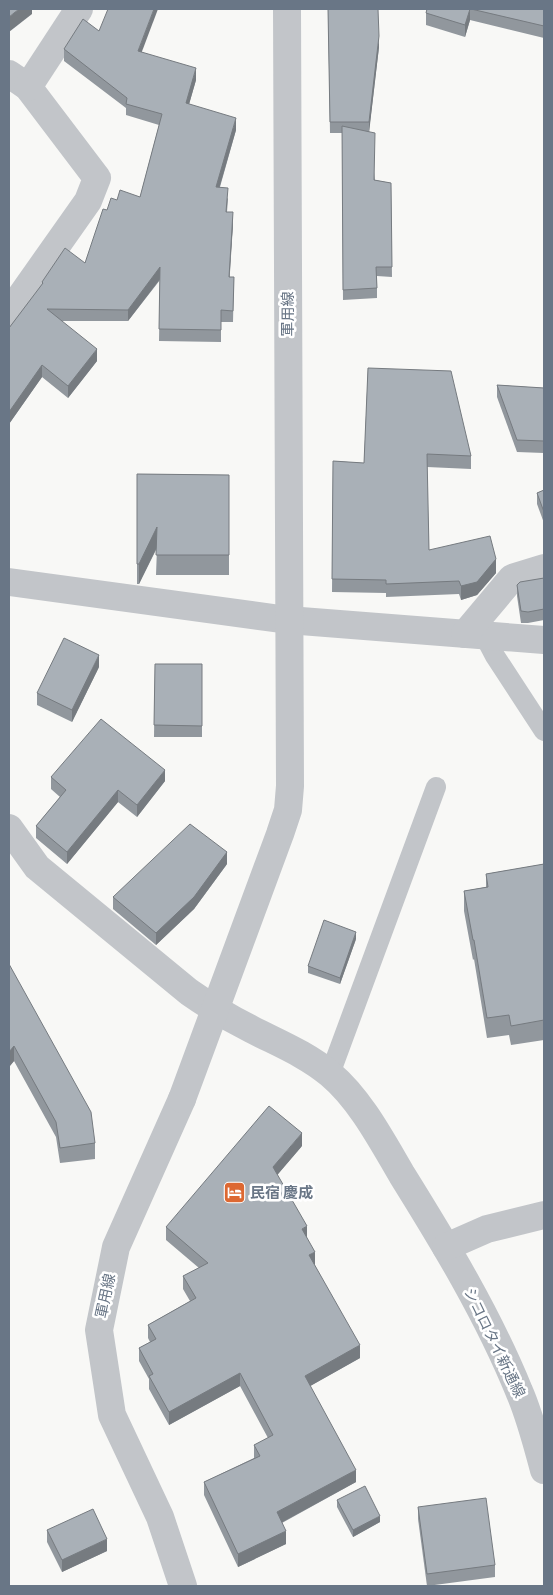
<svg xmlns="http://www.w3.org/2000/svg" width="553" height="1595" font-family="'Source Sans 3','Noto Sans JP',sans-serif">
  <rect width="100%" height="100%" fill="#f8f8f6"/>
  <g fill="none" stroke-linecap="round" stroke-linejoin="round">
    <!-- service -->
    <g stroke="#c2c5c9" stroke-width="20">
      <polyline points="484,635 495,656 544,731"/>
      <polyline points="330,1074 436,787"/>
    </g>
    <!-- minor -->
    <g stroke="#c2c5c9" stroke-width="28">
      <polyline points="9,74 28,87 97,178 88,201 9,313"/>
      <polyline points="28,87 79,9"/>
      <polyline points="9,582 288,620 544,640"/>
      <polyline points="465,634 512,578 544,568"/>
      <path d="M9,828l28,39 152,125c20,14 40,26 62,37 27,14 55,25 79,45 30,25 52,67 72,101 43,69 86,140 117,216 11,25 18,53 25,79"/>
      <polyline points="182,1099 116,1247 99,1330 112,1415 160,1517 183,1586"/>
      <polyline points="446,1247 487,1229 544,1215"/>
    </g>
    <!-- tertiary -->
    <polyline stroke="#c2c5c9" stroke-width="28" points="182,1099 280,834 288,810 290,786 287,9"/>
  </g>
  <!-- wall -->
  <g fill="#91979d">
    <polygon points="328,9 379,47 369,131 375,180 391,183 392,277 377,276 377,298 343,300 342,133 330,133"/>
    <polygon points="427,9 544,9 544,38 470,20 465,37 426,25 426,13"/>
    <polygon points="99,31 142,52 196,80 189,104 236,130 220,187 228,199 227,212 233,224 229,277 234,277 233,322 221,322 221,342 159,341 160,280 128,321 61,321 97,361 68,398 42,377 9,424 9,328 42,285 42,282 85,263 107,210 117,200 140,197 159,125 126,115 126,108 64,61 64,49"/>
    <polygon points="368,368 471,456 471,469 427,467 429,550 496,573 477,595 461,600 459,594 386,597 386,593 332,592 333,461 364,463"/>
    <polygon points="497,385 544,388 544,453 517,452 497,397"/>
    <polygon points="137,474 229,475 229,575 156,575 157,548 139,584 137,584"/>
    <polygon points="544,490 544,523 537,504 537,493"/>
    <polygon points="544,578 544,620 528,623 521,623 517,596 517,585"/>
    <polygon points="155,664 202,664 202,737 154,737"/>
    <polygon points="99,667 72,722 37,705 37,693"/>
    <polygon points="51,777 165,781 137,817 118,802 67,864 36,838 36,826 60,797 51,789"/>
    <polygon points="227,864 194,909 156,945 113,909 113,897"/>
    <polygon points="544,864 544,1040 511,1045 509,1035 487,1038 474,959 473,960 464,911 464,891 486,887 486,874"/>
    <polygon points="356,939 340,984 308,973 308,966"/>
    <polygon points="9,964 95,1143 95,1159 60,1163 56,1137 14,1061 9,1067"/>
    <polygon points="302,1146 277,1175 307,1238 314,1264 360,1358 310,1386 356,1482 282,1523 286,1544 238,1567 204,1495 204,1482 254,1458 254,1445 268,1438 240,1386 169,1425 149,1389 149,1379 139,1361 139,1348 150,1342 148,1338 148,1325 190,1301 183,1289 183,1276 199,1268 166,1240 166,1227"/>
    <polygon points="337,1500 380,1522 353,1537 337,1507"/>
    <polygon points="418,1507 495,1565 495,1577 427,1586 418,1519"/>
    <polygon points="47,1530 107,1551 62,1572 47,1542"/>
  </g>
  <!-- shaded-wall -->
  <g fill="#767b80">
    <polygon points="19,9 32,9 32,14 9,32 9,17"/>
    <polygon points="154,9 158,9 138,62 138,51"/>
    <polygon points="470,9 470,20 465,37 465,25"/>
    <polygon points="379,36 379,47 369,133 369,122"/>
    <polygon points="196,68 196,80 186,115 186,103"/>
    <polygon points="236,118 236,130 216,199 216,187"/>
    <polygon points="233,212 233,224 229,288 229,277"/>
    <polygon points="160,267 160,279 128,321 128,310"/>
    <polygon points="97,349 97,361 68,398 68,386"/>
    <polygon points="42,365 42,377 9,424 9,412"/>
    <polygon points="157,527 157,547 139,584 139,564"/>
    <polygon points="496,559 496,573 477,595 461,600 461,586"/>
    <polygon points="99,655 99,667 72,722 72,710"/>
    <polygon points="165,770 165,781 137,817 137,805"/>
    <polygon points="118,790 118,802 67,864 67,852"/>
    <polygon points="227,852 227,864 194,909 156,945 156,933"/>
    <polygon points="356,932 356,939 340,984 340,978"/>
    <polygon points="14,1046 14,1061 9,1067 9,1052"/>
    <polygon points="302,1133 302,1146 273,1180 273,1167"/>
    <polygon points="307,1226 307,1239 302,1229"/>
    <polygon points="315,1252 315,1264 309,1268 309,1255"/>
    <polygon points="360,1345 360,1358 305,1389 305,1376"/>
    <polygon points="240,1373 240,1386 169,1425 169,1412"/>
    <polygon points="356,1470 356,1482 277,1525 277,1512"/>
    <polygon points="380,1516 380,1522 353,1537 353,1530"/>
    <polygon points="286,1531 286,1544 238,1567 238,1554"/>
    <polygon points="107,1539 107,1551 62,1572 62,1560"/>
  </g>
  <!-- building -->
  <g fill="#a9b0b7" stroke="#767b80">
    <polygon points="9,9 19,9 9,17"/>
    <polygon points="108,9 154,9 138,51 196,68 186,103 236,118 216,187 228,188 226,212 233,212 229,277 234,277 233,311 221,310 221,330 159,329 160,267 128,310 47,309 97,349 68,386 42,365 9,412 9,328 43,283 42,282 65,248 85,263 103,209 107,210 111,198 117,200 120,190 140,197 162,114 126,104 127,98 64,49 83,19 99,31"/>
    <polygon points="328,9 378,9 379,36 369,122 330,122"/>
    <polygon points="427,9 470,9 465,25 426,13"/>
    <polygon points="471,9 544,9 544,26"/>
    <polygon points="342,126 375,133 374,180 391,183 392,267 376,267 377,288 343,290"/>
    <polygon points="368,368 451,371 471,456 427,454 429,550 490,536 496,559 477,582 461,586 459,581 386,584 386,580 332,579 333,461 364,463"/>
    <polygon points="497,385 544,388 544,441 517,440"/>
    <polygon points="137,474 229,475 229,555 156,555 157,527 139,564 137,564"/>
    <polygon points="544,490 544,512 537,493"/>
    <polygon points="544,578 544,609 528,612 521,611 517,585 520,582"/>
    <polygon points="64,638 99,655 72,710 37,693"/>
    <polygon points="155,664 202,664 202,726 154,725"/>
    <polygon points="101,719 165,770 137,805 118,790 67,852 36,826 66,790 51,777"/>
    <polygon points="190,824 227,852 194,897 156,933 113,897"/>
    <polygon points="544,864 544,1020 511,1026 509,1015 487,1018 474,940 473,940 464,891 488,887 486,874"/>
    <polygon points="324,920 356,932 340,978 308,966"/>
    <polygon points="9,964 91,1112 95,1143 60,1148 56,1122 14,1046 9,1052"/>
    <polygon points="269,1106 302,1133 273,1167 307,1226 302,1229 315,1252 309,1255 360,1345 305,1376 356,1470 277,1512 286,1531 238,1554 204,1482 260,1456 254,1445 273,1435 240,1373 169,1412 149,1376 153,1374 139,1348 156,1339 148,1325 196,1298 183,1276 208,1263 166,1227"/>
    <polygon points="365,1486 380,1516 353,1530 337,1500"/>
    <polygon points="486,1498 495,1565 427,1574 418,1507"/>
    <polygon points="93,1509 107,1539 62,1560 47,1530"/>
  </g>
  <!-- icons -->
  <defs>
    <symbol id="hotel-square" viewBox="-11 -11 22 22"><rect x="-9" y="-9" width="18" height="18" rx="4" fill="#dd6832" stroke="#fff"/><path d="M-6-4.5h1.5V1H6V5H4.5V3h-9V5H-6ZM-4 0a1.8 1.8 0 1 1 3.6 0ZM.5 0V-2.5h3Q6-2.5 6 0Z" fill="#fff"/></symbol>
  </defs>
  <g fill-rule="evenodd">
    <use href="#hotel-square" x="222" y="1180" width="25" height="25"/>
  </g>
  <g text-anchor="middle" dominant-baseline="central" stroke-width="5" stroke-linejoin="round" paint-order="stroke">
    <!-- street labels -->
    <g font-size="15" fill="#697686" stroke="#fff">
      <text transform="translate(288 314) rotate(-90)">軍用線</text>
      <text transform="translate(106 1296) rotate(-78)">軍用線</text>
      <text transform="translate(494 1343) rotate(64)">シコロタイ新通線</text>
    </g>
    <!-- poi labels -->
    <g font-size="15" font-weight="bold" fill="#697686" stroke="#fff" text-anchor="start">
      <text x="250" y="1193">民宿 慶成</text>
    </g>
  </g>
  <!-- border -->
  <rect width="553" height="1595" fill="none" stroke="#697686" stroke-width="20"/>
</svg>
